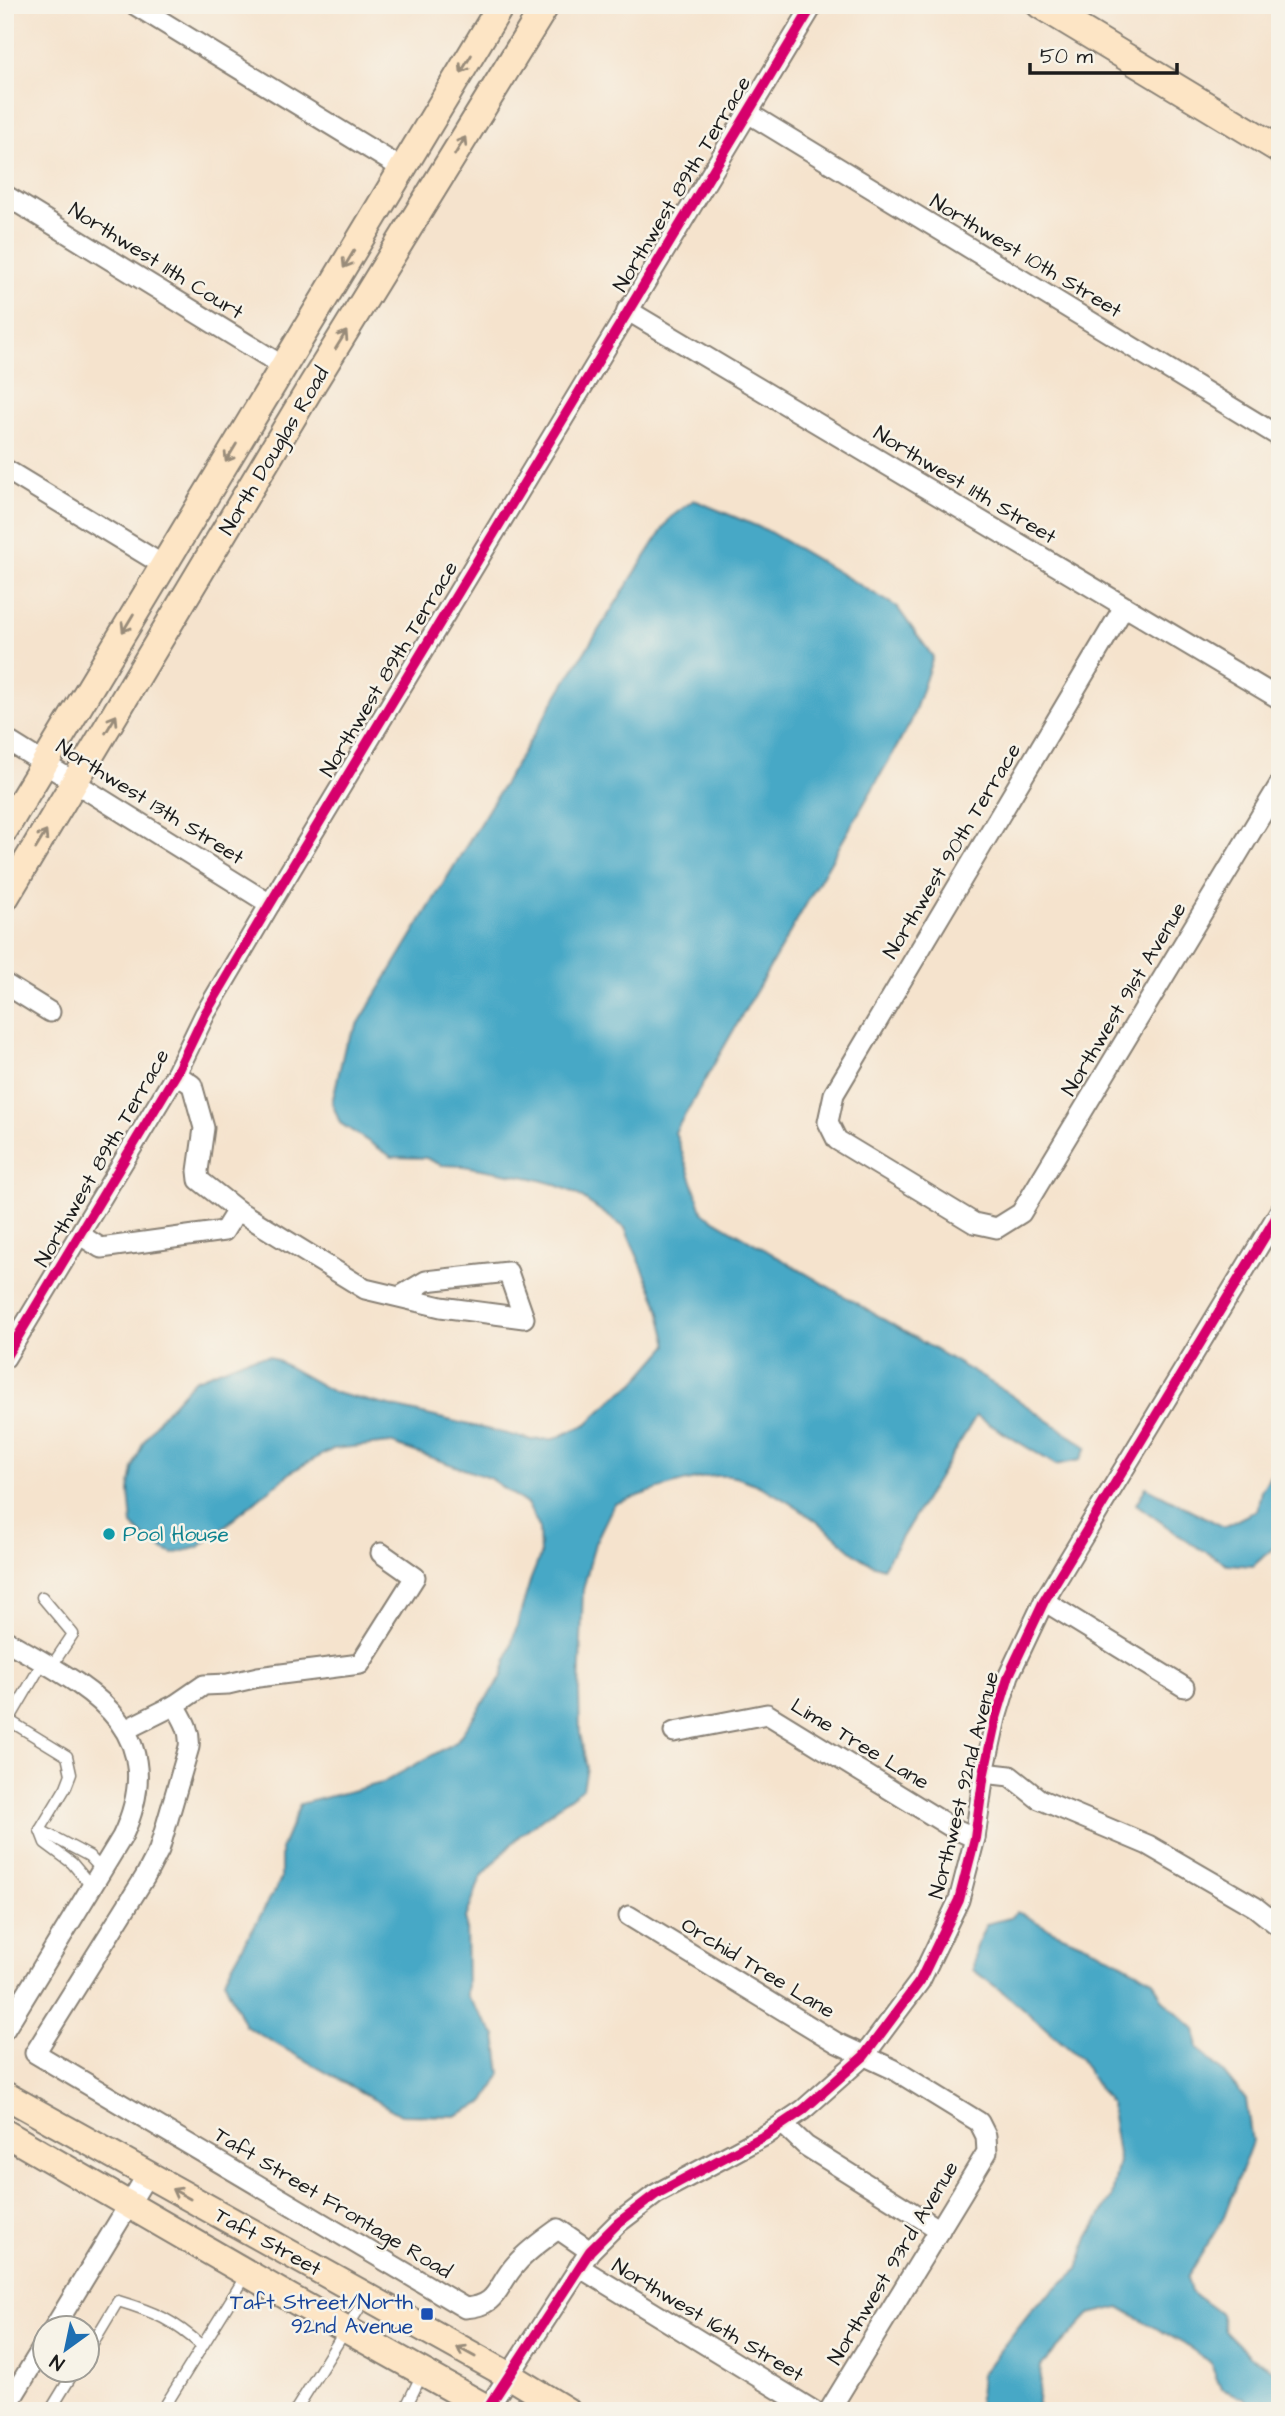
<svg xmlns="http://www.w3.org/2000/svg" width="1285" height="2416" font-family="'Architects Daughter',sans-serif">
  <rect width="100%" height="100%" fill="#f7f3e8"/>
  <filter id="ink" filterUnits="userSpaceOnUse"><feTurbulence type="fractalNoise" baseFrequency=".0143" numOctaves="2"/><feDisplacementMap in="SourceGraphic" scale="14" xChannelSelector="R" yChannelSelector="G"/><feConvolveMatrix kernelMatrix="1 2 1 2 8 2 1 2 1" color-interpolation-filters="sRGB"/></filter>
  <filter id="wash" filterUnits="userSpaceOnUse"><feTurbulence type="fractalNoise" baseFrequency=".00686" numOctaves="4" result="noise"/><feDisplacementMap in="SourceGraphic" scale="28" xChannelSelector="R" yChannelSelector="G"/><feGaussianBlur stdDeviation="1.57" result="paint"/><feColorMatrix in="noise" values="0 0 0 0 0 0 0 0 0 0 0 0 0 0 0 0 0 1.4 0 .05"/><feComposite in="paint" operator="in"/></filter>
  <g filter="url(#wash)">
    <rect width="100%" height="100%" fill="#f5e3cd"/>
    <!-- water -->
    <g fill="#47a8c6" stroke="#326271" stroke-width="2">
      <path d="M694,500l72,30 131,77 36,50 -22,65 -236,410 28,81 299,176 85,58 -7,13 -24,5 -80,-49 -93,152c-26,-7 -39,-26 -60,-42 -23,-17 -62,-43 -89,-49 -29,-7 -91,18 -120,27l-19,39 -12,47 -4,102 1,41 7,35 -4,20 -63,47 -39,42 -15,41 1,78 29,40 5,38 -16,28 -30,14 -54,-1 -156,-89 -21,-46 57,-101v-30l19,-45 82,-21 74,-41 46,-66 28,-95 10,-25 -1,-29 -11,-22 -39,-27 -99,-35 -57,6 -39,21 -95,77 -26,7 -23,-11 -18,-18 -3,-34 4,-23 10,-25 15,-23 36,-40 52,-21 23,-3 66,37 197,47 22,-1 33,-15 29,-28 19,-13 33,-38 -11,-44 -32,-73 -50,-35 -21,-9 -22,-6 -68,-12 -23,-1 -15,-7 -34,-1 -52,-34 -8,-20 13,-57 223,-368 102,-160z"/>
      <polygon points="1280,1460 1280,1542 1253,1566 1227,1564 1187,1541 1136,1504 1146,1487 1224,1527 1257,1510 1261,1491"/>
      <polygon points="1017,1911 1053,1931 1100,1951 1153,1980 1162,1999 1195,2029 1198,2048 1224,2073 1246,2100 1252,2142 1224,2217 1187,2278 1191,2292 1221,2314 1225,2331 1250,2356 1280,2374 1280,2411 1256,2411 1244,2398 1221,2389 1210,2362 1184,2344 1119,2307 1090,2314 1041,2366 1037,2411 988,2411 978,2408 981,2375 1034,2307 1078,2269 1088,2238 1112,2196 1119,2161 1110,2103 1095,2083 1080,2058 1007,1995 973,1970 975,1949 986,1924 1010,1918"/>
    </g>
  </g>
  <g filter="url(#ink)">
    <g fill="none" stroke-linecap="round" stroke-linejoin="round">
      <defs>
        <g id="lane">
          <polyline points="42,1597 73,1634 51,1667"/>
          <polyline points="5,1718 67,1756 71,1774 66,1787 40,1830 89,1856 102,1870"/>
          <polyline points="9,1720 43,1662"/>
          <polyline points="40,1830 45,1843 72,1863 92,1887"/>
          <path d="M88,2351l30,-50c37,11 55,19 84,45"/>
          <polyline points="50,2411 75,2370"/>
          <polyline points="162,2411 247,2274"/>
          <polyline points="295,2411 365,2299"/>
          <polyline points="404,2411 423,2372"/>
        </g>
        <g id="street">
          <polyline points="135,5 403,169"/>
          <polyline points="748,113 1280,437"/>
          <polyline points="5,195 283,366"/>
          <polyline points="627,310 1280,699"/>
          <polyline points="5,469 163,565"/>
          <polyline points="1124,607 834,1094 828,1122 837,1140 974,1223 997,1228 1021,1213 1280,784"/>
          <polyline points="5,739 270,904"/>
          <polyline points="5,984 50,1012"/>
          <polyline points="176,1074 192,1085 204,1128 198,1171 199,1180 237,1210 365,1289 441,1307 524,1318 508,1272 426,1281 399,1297"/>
          <polyline points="80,1235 101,1248 224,1231 237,1210"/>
          <polyline points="5,1358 176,1074 205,1014 270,904 813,5"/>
          <path d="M381,1553l34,24 -55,87 -102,13 -30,7 -24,1 -29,20c8,14 16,25 14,42l-30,103 -14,27 -110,176 430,255c34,-2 31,-22 51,-44 11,-13 28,-25 42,-35l32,22"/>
          <polyline points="1044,1601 1184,1687"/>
          <path d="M5,1640c81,47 169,86 117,197l-117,192"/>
          <polyline points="125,1730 175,1705"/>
          <polyline points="674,1732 767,1714 951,1827 975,1838"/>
          <polyline points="984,1773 1010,1776 1039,1799 1148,1845 1255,1907 1280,1927"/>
          <polyline points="629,1916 837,2043 893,2069 979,2122 986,2136 987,2152 829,2411"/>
          <polyline points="783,2124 806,2146 940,2230"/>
          <polyline points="579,2267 814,2411"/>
          <polyline points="54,2328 147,2175"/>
          <polyline points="488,2408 590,2251 618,2223 656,2194 766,2135 803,2110 864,2056 920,1981 959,1900 975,1838 984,1773 996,1718 1009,1675 1044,1601 1280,1211"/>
          <polyline points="5,2409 46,2342"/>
        </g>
        <g id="secondary">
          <polyline points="1040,5 1280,150"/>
          <polyline points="5,829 501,5"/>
          <polyline points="5,898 312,385 546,5"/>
          <polyline points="5,2095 508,2375 567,2411"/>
          <polyline points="5,2133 278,2291 492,2411"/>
        </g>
      </defs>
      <!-- lane casing -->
      <use href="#lane" stroke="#888074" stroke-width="13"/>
      <!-- street casing -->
      <use href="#street" stroke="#888074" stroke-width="23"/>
      <!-- secondary casing -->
      <use href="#secondary" stroke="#888074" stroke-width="30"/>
      <!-- lane -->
      <use href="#lane" stroke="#fff" stroke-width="10"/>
      <!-- street -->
      <use href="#street" stroke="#fff" stroke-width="19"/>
      <!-- secondary -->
      <use href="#secondary" stroke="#fde5c5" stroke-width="26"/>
      <defs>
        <g id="cycleway">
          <polyline points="5,1358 176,1074 205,1014 270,904 813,5"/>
          <polyline points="492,2411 488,2408 590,2251 618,2223 656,2194 766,2135 803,2110 864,2056 920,1981 959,1900 975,1838 984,1773 996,1718 1009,1675 1044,1601 1280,1211"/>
        </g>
      </defs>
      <!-- cycleway casing -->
      <use href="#cycleway" stroke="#f7f3e8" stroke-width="15"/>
      <!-- cycleway -->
      <use href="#cycleway" stroke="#d6006c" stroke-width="10"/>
    </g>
    <!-- one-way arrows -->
    <defs><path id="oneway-shaft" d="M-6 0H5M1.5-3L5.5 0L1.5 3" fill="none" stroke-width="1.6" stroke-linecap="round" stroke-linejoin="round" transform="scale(1.75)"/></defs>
    <g stroke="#988b79">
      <use href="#oneway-shaft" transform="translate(466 64) rotate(121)"/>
      <use href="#oneway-shaft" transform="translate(460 146) rotate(-59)"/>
      <use href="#oneway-shaft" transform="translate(349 259) rotate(121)"/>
      <use href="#oneway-shaft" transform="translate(341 340) rotate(-58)"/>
      <use href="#oneway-shaft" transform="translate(231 453) rotate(121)"/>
      <use href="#oneway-shaft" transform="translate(128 623) rotate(121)"/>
      <use href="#oneway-shaft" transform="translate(111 724) rotate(-59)"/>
      <use href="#oneway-shaft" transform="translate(41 840) rotate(-59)"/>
      <use href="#oneway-shaft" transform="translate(181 2194) rotate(-151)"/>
      <use href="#oneway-shaft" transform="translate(466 2352) rotate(-151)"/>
    </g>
  </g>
  <!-- markers -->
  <circle fill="#0f9aa8" stroke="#f7f3e8" stroke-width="2.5" cx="109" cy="1534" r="7"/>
  <rect fill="#1a4fb4" stroke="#f7f3e8" stroke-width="2.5" x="420" y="2307" width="14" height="14" rx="3.5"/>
  <g text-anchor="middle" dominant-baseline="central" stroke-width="5" stroke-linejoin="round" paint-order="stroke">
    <!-- street labels -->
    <g font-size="21" fill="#1c1c1c" stroke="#f7f3e8">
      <text transform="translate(682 184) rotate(-59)">Northwest 89th Terrace</text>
      <text transform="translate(1026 256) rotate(31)">Northwest 10th Street</text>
      <text transform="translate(156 261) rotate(32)">Northwest 11th Court</text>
      <text transform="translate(274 451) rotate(-59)">North Douglas Road</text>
      <text transform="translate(965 485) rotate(31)">Northwest 11th Street</text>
      <text transform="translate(389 669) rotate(-59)">Northwest 89th Terrace</text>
      <text transform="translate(150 802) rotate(32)">Northwest 13th Street</text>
      <text transform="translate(952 851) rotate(-59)">Northwest 90th Terrace</text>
      <text transform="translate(1124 999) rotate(-59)">Northwest 91st Avenue</text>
      <text transform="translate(102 1158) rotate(-60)">Northwest 89th Terrace</text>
      <text transform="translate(860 1744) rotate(31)">Lime Tree Lane</text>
      <text transform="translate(964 1785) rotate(-76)">Northwest 92nd Avenue</text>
      <text transform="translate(758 1968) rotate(31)">Orchid Tree Lane</text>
      <text transform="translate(333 2203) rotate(31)">Taft Street Frontage Road</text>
      <text transform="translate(268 2242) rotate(29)">Taft Street</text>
      <text transform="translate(893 2263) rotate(-59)">Northwest 93rd Avenue</text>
      <text transform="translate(708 2320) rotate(31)">Northwest 16th Street</text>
    </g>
    <!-- culture labels -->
    <g font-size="21" fill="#0d838f" stroke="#f7f3e8" text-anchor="start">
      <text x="123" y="1534">Pool House</text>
    </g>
    <!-- transit labels -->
    <g font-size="21" fill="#164399" stroke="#f7f3e8" text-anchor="end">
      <text x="413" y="2302">Taft Street/North<tspan x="413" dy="24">92nd Avenue</tspan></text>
    </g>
  </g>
  <!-- margin -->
  <rect width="1285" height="2416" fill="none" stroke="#f7f3e8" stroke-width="28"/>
  <!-- north arrow -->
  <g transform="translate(66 2349) rotate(213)"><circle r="33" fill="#f7f3e8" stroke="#9f9d96" stroke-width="2"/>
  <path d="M0-5L12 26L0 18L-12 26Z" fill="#1f6fb2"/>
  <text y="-10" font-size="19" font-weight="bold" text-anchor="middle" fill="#1c1c1c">N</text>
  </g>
  <!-- scale -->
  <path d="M1030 63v10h147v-10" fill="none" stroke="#1c1c1c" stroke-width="3.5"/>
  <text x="1040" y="63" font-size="21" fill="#1c1c1c" stroke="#f7f3e8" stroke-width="5" paint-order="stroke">50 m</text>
</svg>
